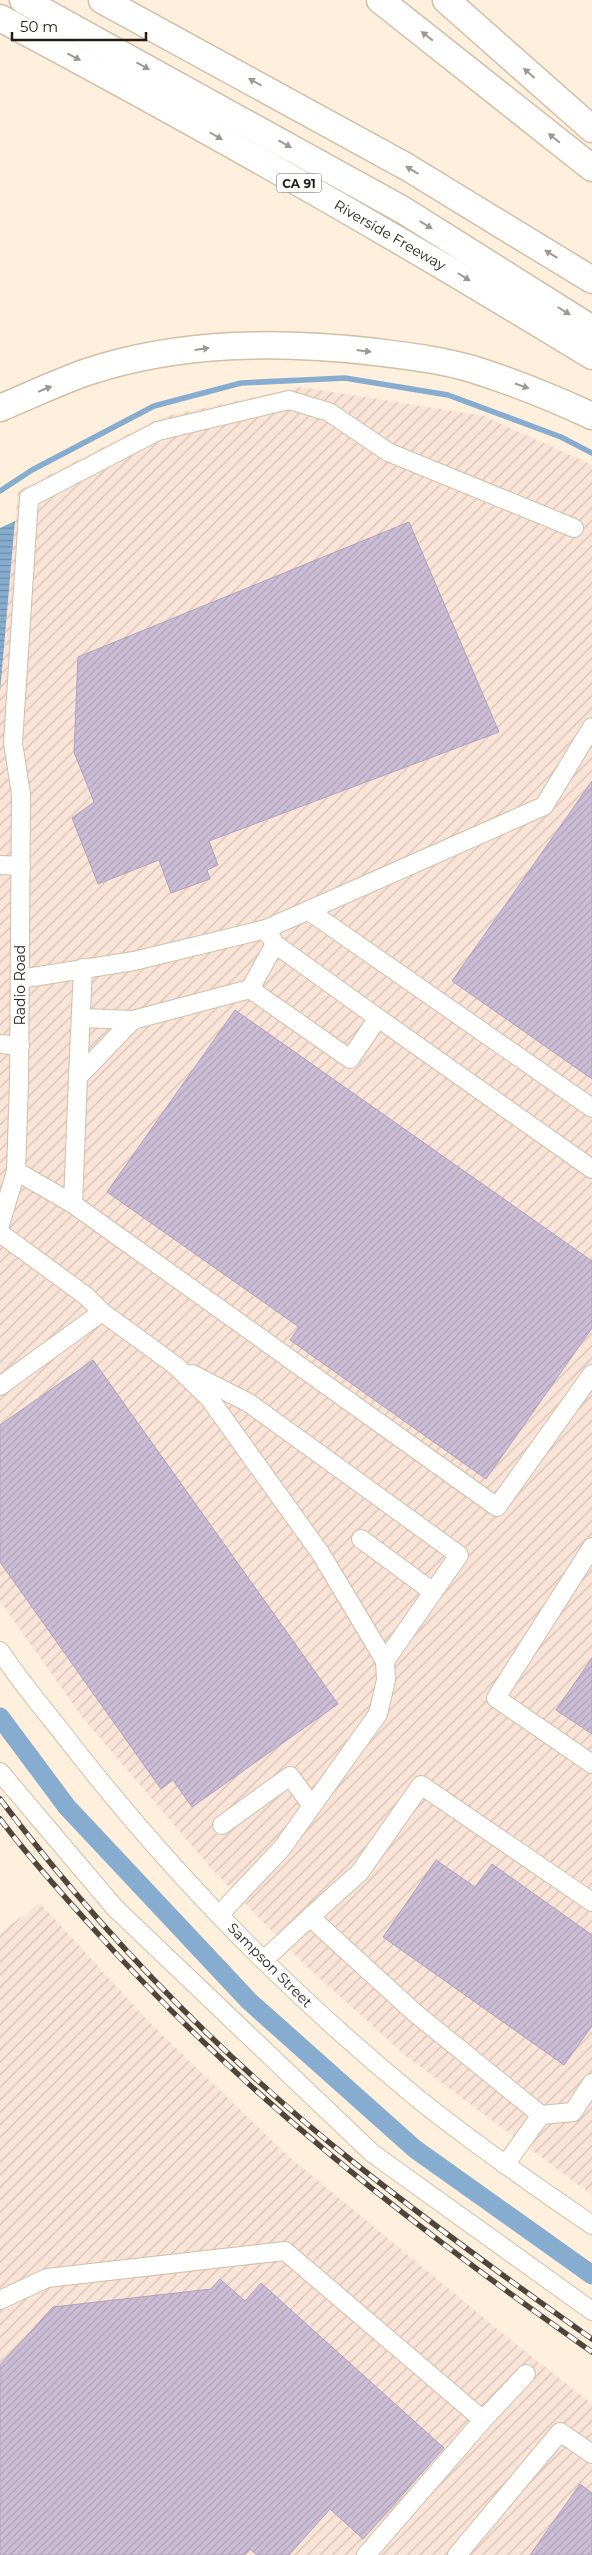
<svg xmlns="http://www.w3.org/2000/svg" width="592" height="2555" font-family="Montserrat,sans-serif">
  <defs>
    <pattern id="industrial-furrows" width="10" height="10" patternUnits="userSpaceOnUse" patternTransform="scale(1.25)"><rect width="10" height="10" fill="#fae3d7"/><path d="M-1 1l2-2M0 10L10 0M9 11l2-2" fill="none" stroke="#d6c2b8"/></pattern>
    <pattern id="water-rules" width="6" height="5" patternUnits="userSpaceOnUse" patternTransform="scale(1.25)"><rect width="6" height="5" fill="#86adcf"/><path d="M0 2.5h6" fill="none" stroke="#6d8ca7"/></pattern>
    <pattern id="building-hatch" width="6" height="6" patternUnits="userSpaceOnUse" patternTransform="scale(1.25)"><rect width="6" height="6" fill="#cbbdd6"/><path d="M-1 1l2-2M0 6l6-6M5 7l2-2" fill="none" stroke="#aea2b7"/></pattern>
  </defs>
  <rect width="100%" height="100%" fill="#fef0dc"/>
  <!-- industrial -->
  <g fill="url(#industrial-furrows)">
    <polygon points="301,387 484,416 592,465 592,2195 406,2056 303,1963 210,1867 83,1718 0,1601 0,692 18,491 162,417"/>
    <polygon points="40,1903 149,2022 287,2155 507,2337 592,2404 592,2555 0,2555 0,1933"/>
  </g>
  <!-- water -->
  <polygon fill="url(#water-rules)" points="15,521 0,692 0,528"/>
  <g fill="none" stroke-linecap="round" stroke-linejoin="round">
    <!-- stream -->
    <g stroke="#86adcf" stroke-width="5.5">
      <polyline points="0,491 32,470 154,406 241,383 345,378 448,395 561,437 592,453"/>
      <polyline points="210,1960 214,1956"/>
    </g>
    <!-- canal -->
    <polyline stroke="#86adcf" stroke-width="19" points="0,1717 67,1807 249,2001 415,2149 592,2275"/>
  </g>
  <!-- building -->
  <g fill="url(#building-hatch)" stroke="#b0a2bb">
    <polygon points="409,522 499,732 209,841 218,865 207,870 210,879 171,893 159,860 98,884 72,818 94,802 74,752 78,657"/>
    <polygon points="592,781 592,1079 452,981"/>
    <polygon points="235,1010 592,1261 592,1328 486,1479 290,1340 299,1327 107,1192"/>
    <polygon points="93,1360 338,1704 192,1807 173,1780 161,1789 0,1562 0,1425"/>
    <polygon points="592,1658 592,1734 556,1710"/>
    <polygon points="436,1860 475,1887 492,1864 592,1935 592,2026 564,2065 383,1937"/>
    <polygon points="220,2279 245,2301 261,2283 444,2448 363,2539 330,2509 289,2555 257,2555 250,2549 244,2555 0,2555 0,2365 53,2307 211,2289"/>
    <polygon points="580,2484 592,2493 592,2555 530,2555"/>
  </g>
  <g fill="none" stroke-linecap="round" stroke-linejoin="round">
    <defs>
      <g id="minor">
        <polyline points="0,865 21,866"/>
        <polyline points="309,911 592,1108"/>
        <polyline points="266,929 544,806 592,727"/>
        <polyline points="250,989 275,944"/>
        <polyline points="81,1018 133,1020"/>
        <polyline points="378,1018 592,1169"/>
        <polyline points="0,1044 20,1046"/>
        <polyline points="78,1077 83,968"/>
        <polyline points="16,1171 73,1204 78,1077 133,1020 250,989 350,1059 378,1018 275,944 266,929 134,961 20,979"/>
        <polyline points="73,1204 497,1507 592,1374"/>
        <polyline points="0,1225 16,1171 19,1082 21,794 13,743 29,498 158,431 289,400 329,412 388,452 574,528"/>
        <polyline points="0,1233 86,1296 102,1312 0,1386"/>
        <polyline points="102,1312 176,1366 209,1398 321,1554 385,1661 386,1680 378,1714 282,1848 219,1915"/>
        <polyline points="192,1374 249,1403 459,1555 385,1661"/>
        <polyline points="361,1539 433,1592"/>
        <polyline points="592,1547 496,1698 592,1764"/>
        <path d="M0,1651c21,32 47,62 71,93 101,130 218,249 346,354 56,45 115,86 175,127"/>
        <polyline points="0,1772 115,1908 372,2153 592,2311"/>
        <polyline points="222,1825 290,1776 312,1806"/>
        <polyline points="310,1917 360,1872 421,1785 592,1902"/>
        <polyline points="264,1960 310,1917 415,2013 541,2115 505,2165"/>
        <polyline points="541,2115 573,2112 592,2083"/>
        <polyline points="0,2300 47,2278 285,2251 483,2420 366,2555"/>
        <polyline points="483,2420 526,2374"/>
        <polyline points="457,2555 560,2432 592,2454"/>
      </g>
      <g id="highway">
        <polyline points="23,0 403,210 592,329"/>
        <polyline points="102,0 407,167 592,280"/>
        <polyline points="380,0 592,168"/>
        <polyline points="446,0 592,129"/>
        <path d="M0,18c201,107 398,219 592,338"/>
        <path d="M0,408c29,-12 58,-26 87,-36 93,-31 193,-31 289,-20 32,4 66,8 96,17 42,13 81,29 120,47"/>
      </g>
    </defs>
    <!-- minor casing -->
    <use href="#minor" stroke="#d0bfa6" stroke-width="20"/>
    <!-- highway casing -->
    <use href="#highway" stroke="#d0bfa6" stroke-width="29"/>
    <!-- minor -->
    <use href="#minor" stroke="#fff" stroke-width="18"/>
    <!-- highway -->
    <use href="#highway" stroke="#fff" stroke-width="26"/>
    <defs>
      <g id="rail">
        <path d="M0,1799c101,134 221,257 352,362 78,62 158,120 240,178"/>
        <path d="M0,1819c28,37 59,72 91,107 149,167 319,298 501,426"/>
      </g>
    </defs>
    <!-- rail casing -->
    <use href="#rail" stroke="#4e463b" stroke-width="5.5"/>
    <!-- rail -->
    <use href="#rail" stroke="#fff" stroke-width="4" stroke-dasharray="11" stroke-linecap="butt"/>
  </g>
  <!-- one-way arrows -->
  <defs><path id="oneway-solid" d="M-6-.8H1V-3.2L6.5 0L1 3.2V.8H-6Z" transform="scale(1.25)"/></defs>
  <g fill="#9c9995">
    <use href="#oneway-solid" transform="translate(427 36) rotate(-142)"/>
    <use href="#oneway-solid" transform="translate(74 57) rotate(28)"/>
    <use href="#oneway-solid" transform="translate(143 66) rotate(29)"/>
    <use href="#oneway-solid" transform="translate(529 73) rotate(-139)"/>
    <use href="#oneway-solid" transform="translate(255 82) rotate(-151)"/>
    <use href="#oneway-solid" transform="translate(216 136) rotate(30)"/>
    <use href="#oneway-solid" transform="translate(554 138) rotate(-141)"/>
    <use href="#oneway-solid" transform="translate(285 144) rotate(29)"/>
    <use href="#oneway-solid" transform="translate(412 170) rotate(-149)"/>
    <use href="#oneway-solid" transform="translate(426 225) rotate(32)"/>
    <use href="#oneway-solid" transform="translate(551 254) rotate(-149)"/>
    <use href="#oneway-solid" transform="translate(464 277) rotate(32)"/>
    <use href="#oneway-solid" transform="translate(564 311) rotate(32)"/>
    <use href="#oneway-solid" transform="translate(202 349) rotate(-8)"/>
    <use href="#oneway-solid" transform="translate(364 351) rotate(7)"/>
    <use href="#oneway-solid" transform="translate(522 386) rotate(19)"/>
    <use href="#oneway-solid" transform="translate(45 389) rotate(-22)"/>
  </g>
  <g text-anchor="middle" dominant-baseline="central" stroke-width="5" stroke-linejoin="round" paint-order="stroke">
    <!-- shield labels -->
    <rect fill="#fff" stroke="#65605a" stroke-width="1" x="276.5" y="173.5" width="45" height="19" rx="4"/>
    <g font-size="12" font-weight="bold" fill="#231c13">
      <text x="299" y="183">CA 91</text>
    </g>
    <!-- street labels -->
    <g font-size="14" fill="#231c13" stroke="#fff">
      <text transform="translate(390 235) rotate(30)">Riverside Freeway</text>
      <text transform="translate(20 985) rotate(-90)">Radio Road</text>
      <text transform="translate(270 1965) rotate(45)">Sampson Street</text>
    </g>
  </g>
  <!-- scale -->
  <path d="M12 32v8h134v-8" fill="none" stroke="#231c13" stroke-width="2.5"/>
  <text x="20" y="32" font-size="15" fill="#231c13" stroke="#ffffff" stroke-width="4" paint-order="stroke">50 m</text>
</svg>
